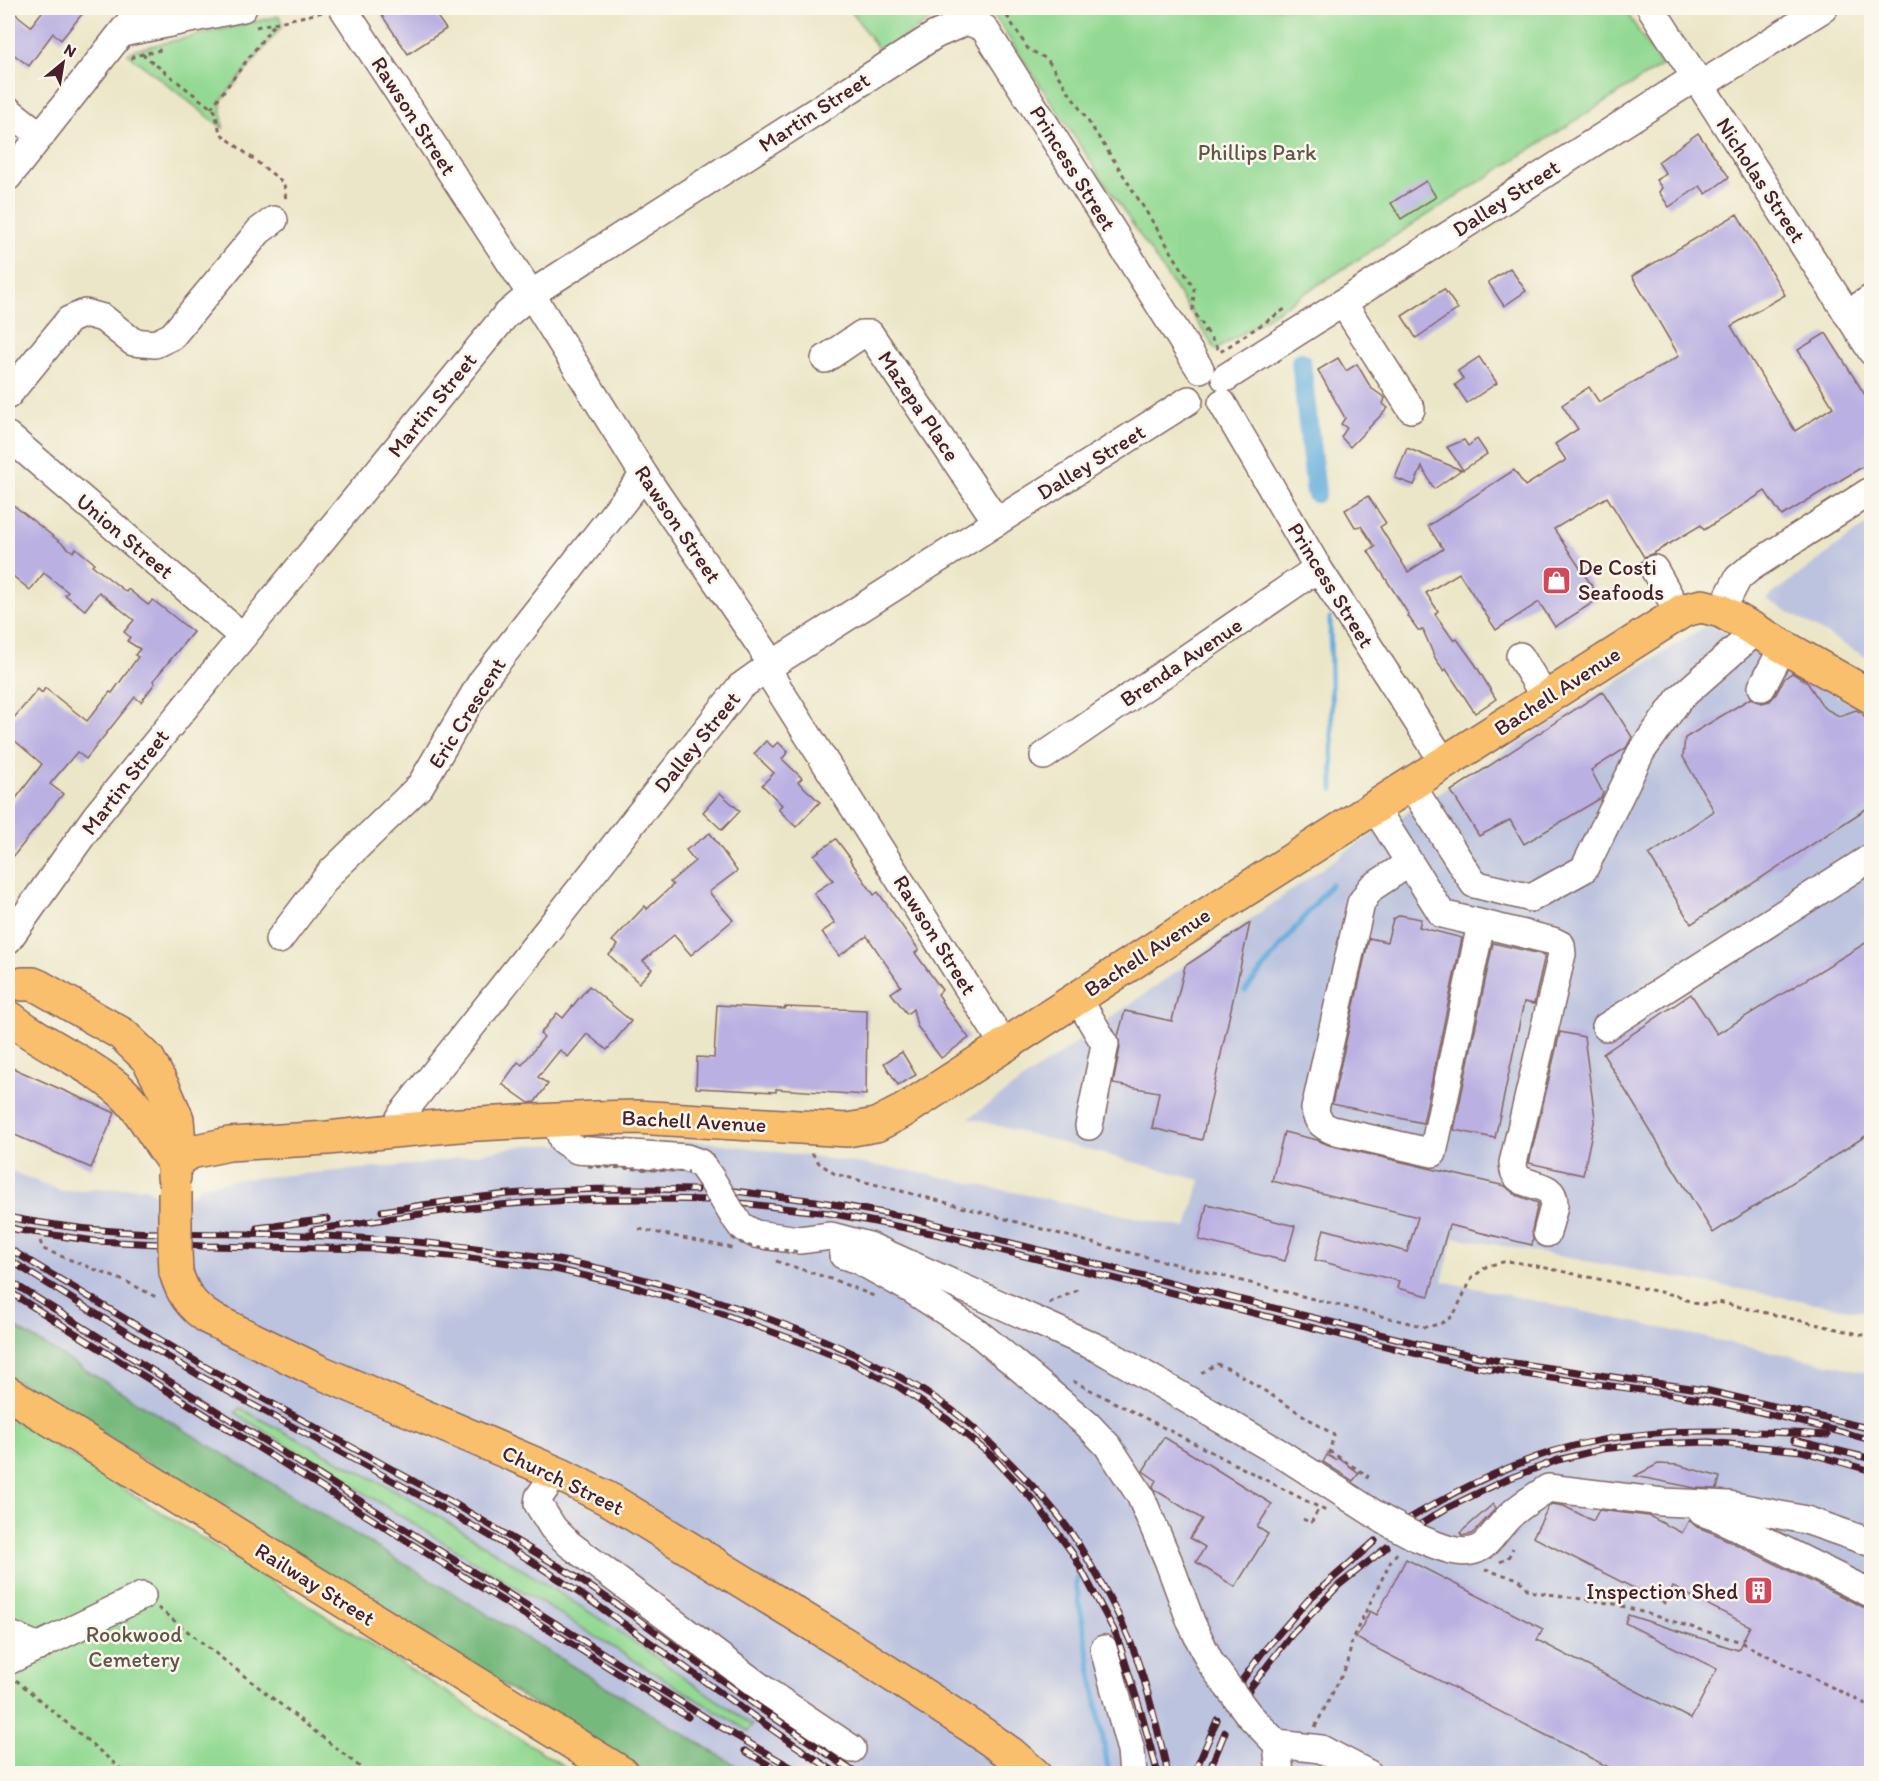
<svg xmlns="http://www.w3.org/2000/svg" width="1879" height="1781" font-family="Itim,sans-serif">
  <rect width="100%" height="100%" fill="#fbf7ec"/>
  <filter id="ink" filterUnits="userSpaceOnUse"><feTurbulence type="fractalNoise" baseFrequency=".0167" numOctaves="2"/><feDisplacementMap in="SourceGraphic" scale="12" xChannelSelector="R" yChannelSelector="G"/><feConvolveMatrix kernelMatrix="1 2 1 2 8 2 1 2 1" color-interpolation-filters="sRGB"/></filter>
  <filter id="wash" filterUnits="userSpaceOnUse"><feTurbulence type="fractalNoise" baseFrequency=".008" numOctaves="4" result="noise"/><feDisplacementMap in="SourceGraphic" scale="24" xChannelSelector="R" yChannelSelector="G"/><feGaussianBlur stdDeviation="1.35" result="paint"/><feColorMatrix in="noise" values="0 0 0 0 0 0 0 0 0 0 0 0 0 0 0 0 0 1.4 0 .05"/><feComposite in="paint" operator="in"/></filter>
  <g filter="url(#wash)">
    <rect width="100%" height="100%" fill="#ece6c8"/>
    <!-- industrial -->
    <g fill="#bcc3de">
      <polygon points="1871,521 1871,660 1766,599"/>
      <polygon points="1709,624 1871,715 1871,1313 1454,1237 1442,1281 1871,1373 1871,1773 747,1773 8,1325 8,1170 62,1191 144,1187 159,1196 192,1195 202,1185 240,1179 423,1164 527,1145 709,1142 912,1171 1187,1228 1200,1180 969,1118 1357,844"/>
    </g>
    <!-- green -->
    <g fill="#93d993" stroke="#6e7c5f" stroke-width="1.5">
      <polygon points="849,8 948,8 881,53"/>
      <polygon points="989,8 1624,8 1661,66 1216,350"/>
      <polygon points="279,16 283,25 221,101 223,128 128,54 134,50"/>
      <polygon points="239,1408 411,1499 613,1627 752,1725 748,1731 235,1413"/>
      <polygon points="8,1416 575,1773 8,1773"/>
    </g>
    <!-- forest -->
    <polygon fill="#76b97d" stroke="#606c54" stroke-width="1.5" points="8,1323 748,1773 644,1773 8,1375"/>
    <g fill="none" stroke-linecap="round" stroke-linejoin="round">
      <!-- stream -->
      <g stroke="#64addc" stroke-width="5">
        <polyline points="1330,618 1333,790"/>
        <polyline points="1245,991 1331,884"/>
        <polyline points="1078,1574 1076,1584 1109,1774"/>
      </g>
      <!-- canal -->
      <polyline stroke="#64addc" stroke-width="20" points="1301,362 1316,493"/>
    </g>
    <g id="blocks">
      <!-- building -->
      <g fill="#bab0e2">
        <polygon points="8,8 31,26 45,8 87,8 61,40 53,33 29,66 8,50"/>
        <polygon points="377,8 431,8 446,29 408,54"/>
        <polygon points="1698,133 1729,177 1706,194 1700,186 1669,207 1659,192 1662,188 1656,180 1666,174 1658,162"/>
        <polygon points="1426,181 1436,197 1401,219 1391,203"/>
        <polygon points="1737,214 1785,295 1731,326 1795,431 1833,407 1798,350 1826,333 1872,406 1872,461 1782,516 1765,491 1704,530 1701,525 1654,553 1644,557 1607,497 1554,529 1600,598 1555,627 1539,602 1496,630 1459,573 1426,593 1438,611 1435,614 1454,641 1457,639 1475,664 1496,699 1475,713 1446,669 1444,671 1435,658 1423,630 1418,630 1408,616 1409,615 1368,551 1375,547 1361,526 1355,527 1345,510 1368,496 1386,523 1380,527 1408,572 1443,549 1428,526 1514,470 1525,486 1566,460 1555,444 1578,429 1562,405 1589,387 1599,402 1679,356 1632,276"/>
        <polygon points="1510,268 1526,291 1504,306 1488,282"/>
        <polygon points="1444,289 1458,309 1416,338 1402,316"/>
        <polygon points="1479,357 1497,383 1467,403 1455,385 1463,379 1458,371"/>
        <polygon points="1338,358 1346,371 1357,364 1371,388 1385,398 1383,404 1388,408 1350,447 1341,437 1347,428 1341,424 1345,418 1318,370"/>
        <polygon points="1477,439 1487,454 1463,470 1447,447 1464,440 1468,446"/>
        <polygon points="1407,448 1419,453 1461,470 1434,489 1422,467 1414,485 1395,478"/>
        <polygon points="8,501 73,552 76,548 94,563 92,565 126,592 128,589 148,605 153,600 193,632 153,681 155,683 141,702 135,697 86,759 77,752 50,784 63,794 8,863 8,809 42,764 8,735 8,725 38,689 42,693 45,688 87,721 110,692 112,693 138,657 135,655 140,649 127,641 130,637 124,632 134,620 99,592 85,610 65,595 68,592 44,573 30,590 8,572"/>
        <polygon points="1792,673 1807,682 1824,708 1839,716 1856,710 1862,713 1872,729 1872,805 1691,924 1649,855 1714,811 1683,757 1685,738 1751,698 1755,701 1762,703 1770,701 1776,694 1785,678"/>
        <polygon points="1603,691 1632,737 1626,748 1591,770 1603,793 1601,798 1524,844 1510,820 1479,836 1451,791"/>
        <polygon points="766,741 773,747 778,742 788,752 782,759 802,778 798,782 820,802 796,827 778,809 782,805 762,785 774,773 754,754"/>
        <polygon points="720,793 740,811 722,830 703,812"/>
        <polygon points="710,833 737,871 709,892 733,920 691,955 674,935 643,961 652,969 639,983 609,955 618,945 612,941 645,906 647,909 673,885 670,882 695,861 686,850"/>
        <polygon points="836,839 851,859 850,860 874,895 878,892 919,950 915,953 942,990 938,994 942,1000 941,1001 969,1038 941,1058 917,1026 913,1009 907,1014 891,993 901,986 867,936 839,956 822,932 835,923 814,893 833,880 814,855"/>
        <polygon points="1400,915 1421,919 1419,927 1462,938 1423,1123 1332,1104 1369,938 1387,942 1393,919"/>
        <polygon points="1250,923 1202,1140 1152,1128 1159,1092 1113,1084 1120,1047 1118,1036 1125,1011 1172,1021 1185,966"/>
        <polygon points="1872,939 1872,1132 1713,1233 1603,1054 1691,994 1717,1034"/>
        <polygon points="1493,943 1545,955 1534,1004 1524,1002 1495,1138 1454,1130"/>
        <polygon points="589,986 631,1021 607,1050 587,1034 568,1057 560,1050 538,1077 548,1084 535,1102 529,1103 502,1084 518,1062 522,1065 544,1037 540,1034 557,1013 563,1018"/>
        <polygon points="717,1005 785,1009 785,1007 867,1010 866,1095 776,1089 776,1092 696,1088 697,1057 714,1058"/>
        <polygon points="1560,1032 1584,1037 1595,1118 1583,1175 1529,1163"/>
        <polygon points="902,1052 916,1075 898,1085 884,1063"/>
        <polygon points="8,1066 115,1113 91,1168 8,1132"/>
        <polygon points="1284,1132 1317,1140 1329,1145 1505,1186 1516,1195 1538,1203 1532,1230 1533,1239 1532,1245 1449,1225 1429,1296 1397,1288 1399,1281 1315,1260 1324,1229 1407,1252 1418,1217 1272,1181"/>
        <polygon points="1207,1204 1295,1226 1285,1261 1199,1240"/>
        <polygon points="1164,1437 1272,1504 1257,1527 1268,1534 1235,1587 1196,1562 1205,1547 1190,1538 1202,1519 1155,1490 1153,1486 1156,1480 1143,1471"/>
        <polygon points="1327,1455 1336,1460 1338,1458 1359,1473 1353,1481 1323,1462"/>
        <polygon points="1658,1464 1678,1465 1720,1477 1717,1489 1695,1488 1635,1476"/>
        <polygon points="1493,1504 1496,1508 1475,1531 1471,1534 1462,1536 1460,1533"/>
        <polygon points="1552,1504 1564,1506 1593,1521 1599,1510 1649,1516 1682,1533 1689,1520 1697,1527 1713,1533 1865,1608 1872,1610 1872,1773 1620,1773 1356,1638 1370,1611 1377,1615 1406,1559 1543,1629 1537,1640 1691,1719 1717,1669 1625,1623 1628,1615 1738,1650 1750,1626 1673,1587 1665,1604 1533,1537 1549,1506"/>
      </g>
    </g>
  </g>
  <g filter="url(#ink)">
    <use href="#blocks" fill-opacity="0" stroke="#836562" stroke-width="1.5"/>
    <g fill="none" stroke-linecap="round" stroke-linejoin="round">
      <defs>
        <g id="minor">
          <polyline points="343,8 531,294 644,475 764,651 768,667 775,683 1004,1045"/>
          <polyline points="1651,8 1872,352"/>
          <polyline points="122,33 243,8"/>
          <polyline points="1701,85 1824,8"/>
          <polyline points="8,110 41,136"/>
          <polyline points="8,177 141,8"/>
          <polyline points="1343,303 1411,409"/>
          <polyline points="1847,314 1872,298"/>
          <polyline points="825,359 862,334 870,334 997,522"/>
          <polyline points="1225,378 1696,77"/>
          <polyline points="8,395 69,320 85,313 103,318 133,342 155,344 172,336 259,231 274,220"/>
          <polyline points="1222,403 1318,568 1445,764"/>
          <polyline points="8,436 242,636"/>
          <polyline points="1654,569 1679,613"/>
          <polyline points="1721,611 1738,578 1750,568 1872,490"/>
          <polyline points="1520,656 1546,699"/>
          <polyline points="1762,687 1783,647"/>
          <polyline points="1044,756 1318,568"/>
          <polyline points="1411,785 1474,884 1531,898 1584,869 1641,752 1679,699 1756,631"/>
          <path d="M1375,808l67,106 111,27 8,4 1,9 -49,209c1,3 0,7 2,10 7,16 40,7 39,31 -1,9 -5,19 -7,29"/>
          <path d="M1409,863l-38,25 -10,15 -46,206c2,12 6,16 17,21l101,23 48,-229"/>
          <polyline points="8,940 96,816 505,316 531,294 935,35 967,21 984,28 1200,369"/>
          <polyline points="279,940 330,873 420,786 482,681 644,475"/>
          <polyline points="1077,997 1105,1044 1089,1126"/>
          <polyline points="1606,1027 1872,857"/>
          <polyline points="555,1120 563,1141 577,1150 686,1158 700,1163 710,1177"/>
          <polyline points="392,1131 402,1114 740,687 768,667 1189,400"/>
          <polyline points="733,1215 741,1226 755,1234 799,1240 831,1236 869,1246 1102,1350 1283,1455 1384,1520"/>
          <polyline points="843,1255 858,1260 912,1290 977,1332 1088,1425 1108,1446 1140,1495 1168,1560 1191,1622 1210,1662 1228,1687"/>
          <polyline points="556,1473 539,1497 538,1504 553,1528 569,1544 767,1692 852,1749"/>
          <polyline points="1702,1512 1719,1518 1872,1594"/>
          <path d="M1416,1537c20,8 52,25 70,6 10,-10 17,-22 28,-31 10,-9 23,-16 34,-24l115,14 66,3 77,15 66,23"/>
          <polyline points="8,1634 39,1647"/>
          <polyline points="1104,1649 1131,1751 1133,1774"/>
          <polyline points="8,1661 142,1596"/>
          <polyline points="1249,1715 1277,1744 1321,1749 1369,1774"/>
          <polyline points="1277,1744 1280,1774"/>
        </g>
        <g id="major">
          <polyline points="23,984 33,984 40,987 122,1034 148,1059 164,1089 177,1119 179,1144 174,1163 174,1177"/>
          <path d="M10,1018c35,28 78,44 112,74 22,20 34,48 52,71"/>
          <polyline points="174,1163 191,1152 229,1144 328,1138 392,1131 460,1125 596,1118 636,1117 847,1130 876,1125 903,1111 1234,897 1684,610 1702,606 1721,611 1872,697"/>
          <path d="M176,1272c6,21 15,34 33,46l111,54 241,103 51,26 234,144 128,83 37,26 23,20"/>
          <polyline points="8,1393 623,1774"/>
        </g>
      </defs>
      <!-- minor casing -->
      <use href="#minor" stroke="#836562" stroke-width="30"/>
      <!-- major casing -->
      <use href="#major" stroke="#836562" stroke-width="36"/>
      <!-- path -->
      <g stroke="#836562" stroke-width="3" stroke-dasharray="4.5 4.5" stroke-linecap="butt">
        <polyline points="1002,8 1028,49 1047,59 1117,165 1194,288 1193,310 1206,330 1203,332"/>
        <polyline points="256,27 323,12"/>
        <polyline points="142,54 215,111 220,133 284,183 286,201"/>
        <polyline points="131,59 134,56 165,49"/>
        <polyline points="211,108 275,23"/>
        <polyline points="1206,330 1220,352 1288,307"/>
        <path d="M812,1153l7,10 16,11 23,6 86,22 167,46 314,79 15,-3 13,-8 19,-38 15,-12 20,-5 20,3 152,32c14,8 23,11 39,6l154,35"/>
        <polyline points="639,1229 732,1248"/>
        <polyline points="40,1241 43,1249 129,1283 158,1298"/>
        <polyline points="776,1261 834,1280 874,1296"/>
        <polyline points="1049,1303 1078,1290"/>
        <polyline points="1201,1373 1217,1364 1232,1370 1334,1435 1328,1456"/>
        <polyline points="1073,1381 1326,1511"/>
        <polyline points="1329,1451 1368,1476 1364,1482"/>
        <polyline points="1303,1519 1311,1523 1319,1508"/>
        <polyline points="1500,1562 1508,1558 1513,1548"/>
        <polyline points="1485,1570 1519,1579 1529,1591 1615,1604 1738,1641 1872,1707"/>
        <polyline points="158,1608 369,1774"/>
        <polyline points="16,1680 127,1774"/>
        <polyline points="1315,1727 1348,1663 1352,1639 1391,1561 1398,1552"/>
      </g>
      <!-- minor -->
      <use href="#minor" stroke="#fff" stroke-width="27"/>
      <!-- major -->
      <use href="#major" stroke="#f9bf6d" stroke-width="33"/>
      <defs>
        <g id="rail">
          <polyline points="734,1191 816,1201 906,1217 1432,1347 1500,1361 1705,1390 1872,1429"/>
          <path d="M740,1203l89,10 107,21 506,126c83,17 168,24 252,38 60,11 119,27 178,42"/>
          <path d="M382,1211c42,-6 84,-13 127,-17 62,-6 125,-6 188,-4"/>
          <path d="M8,1217c18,4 36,6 55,9 87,12 175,5 262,10 78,4 156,10 233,24 72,13 142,34 211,59 64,23 128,51 183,91 25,19 47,41 68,63 23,23 46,49 62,77 23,38 46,79 59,121 11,33 19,68 27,103"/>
          <polyline points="8,1227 19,1230 95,1241 203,1246 377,1249 470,1258 555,1269 638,1288 720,1313 803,1343 852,1363 899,1387 947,1419 992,1456 1035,1502 1073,1554 1117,1636 1141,1712 1158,1774"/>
          <polyline points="257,1228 328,1219"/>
          <path d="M313,1230c66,-10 132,-21 198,-26 65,-6 130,-6 196,-4"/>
          <polyline points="8,1248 202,1365 450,1501 573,1575 635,1617 754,1704 857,1774"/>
          <path d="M8,1259c62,39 125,78 189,115 111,63 226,119 334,187 105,67 203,145 307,213"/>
          <polyline points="8,1280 719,1726 803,1774"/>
          <polyline points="8,1291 688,1717"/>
          <polyline points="1794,1440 1872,1459"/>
          <path d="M1400,1524c48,-29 98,-55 151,-72 67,-20 135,-23 203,-20 24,0 49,1 73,3"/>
          <polyline points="1411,1530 1447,1508 1505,1480 1558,1460 1602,1449 1649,1444 1709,1442 1801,1451 1872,1471"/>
          <polyline points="1232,1694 1262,1653 1308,1600 1375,1541"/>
          <polyline points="1241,1705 1250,1688 1292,1634 1339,1585 1387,1547"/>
          <polyline points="745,1751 784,1774"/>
          <polyline points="1194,1774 1217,1720"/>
          <polyline points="1208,1774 1225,1732"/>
        </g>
      </defs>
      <!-- rail casing -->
      <use href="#rail" stroke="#4a1f2b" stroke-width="7"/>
      <!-- rail -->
      <use href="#rail" stroke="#fbf7ec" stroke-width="4.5" stroke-dasharray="14" stroke-linecap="butt"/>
      <defs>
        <g id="minor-bridge">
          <polyline points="710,1177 733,1215"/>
          <polyline points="1384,1520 1416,1537"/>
          <polyline points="1228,1687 1249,1715"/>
        </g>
        <polyline id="major-bridge" points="175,1192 175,1249 176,1272"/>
      </defs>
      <!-- minor-bridge casing -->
      <use href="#minor-bridge" stroke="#836562" stroke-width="30" stroke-linecap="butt"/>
      <!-- major-bridge casing -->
      <use href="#major-bridge" stroke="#836562" stroke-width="36" stroke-linecap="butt"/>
      <!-- path-bridge -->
      <g stroke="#836562" stroke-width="3" stroke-dasharray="4.5 4.5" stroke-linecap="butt">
        <polyline points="588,1166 689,1172"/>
        <path d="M732,1237c19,15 44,11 67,15"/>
      </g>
      <!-- minor-bridge -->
      <use href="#minor-bridge" stroke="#fff" stroke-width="27"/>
      <!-- major-bridge -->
      <use href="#major-bridge" stroke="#f9bf6d" stroke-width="33"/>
    </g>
  </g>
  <!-- icons -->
  <defs>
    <symbol id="shop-square" viewBox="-11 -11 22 22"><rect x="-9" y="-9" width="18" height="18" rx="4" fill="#d1495b" stroke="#fbf7ec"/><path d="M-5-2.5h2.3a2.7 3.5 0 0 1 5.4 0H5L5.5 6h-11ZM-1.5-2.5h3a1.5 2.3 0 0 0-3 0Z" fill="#fff"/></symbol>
    <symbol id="building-square" viewBox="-11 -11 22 22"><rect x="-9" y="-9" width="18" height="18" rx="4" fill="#d1495b" stroke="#fbf7ec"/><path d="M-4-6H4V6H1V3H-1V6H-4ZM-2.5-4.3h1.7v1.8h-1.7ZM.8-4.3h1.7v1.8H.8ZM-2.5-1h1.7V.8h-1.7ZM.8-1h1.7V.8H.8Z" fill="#fff"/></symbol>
  </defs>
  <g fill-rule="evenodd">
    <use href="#shop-square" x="1540" y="564" width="33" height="33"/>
    <use href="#building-square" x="1742" y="1574" width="33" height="33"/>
  </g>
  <g text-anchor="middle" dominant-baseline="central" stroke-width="5" stroke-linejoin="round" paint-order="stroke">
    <!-- street labels -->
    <g font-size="22" fill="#4a1f2b" stroke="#fbf7ec">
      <text transform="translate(814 112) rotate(-33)">Martin Street</text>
      <text transform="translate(414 116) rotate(57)">Rawson Street</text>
      <text transform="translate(1073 168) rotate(58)">Princess Street</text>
      <text transform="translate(1761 180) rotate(57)">Nicholas Street</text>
      <text transform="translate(1506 198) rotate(-33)">Dalley Street</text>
      <text transform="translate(432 405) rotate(-51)">Martin Street</text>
      <text transform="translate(919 406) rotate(56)">Mazepa Place</text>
      <text transform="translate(1091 462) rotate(-32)">Dalley Street</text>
      <text transform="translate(678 524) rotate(56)">Rawson Street</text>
      <text transform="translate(125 536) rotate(40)">Union Street</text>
      <text transform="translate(1331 585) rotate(58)">Princess Street</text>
      <text transform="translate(1181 662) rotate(-34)">Brenda Avenue</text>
      <text transform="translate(1557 691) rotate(-33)">Bachell Avenue</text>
      <text transform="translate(467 713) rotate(-58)">Eric Crescent</text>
      <text transform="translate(697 742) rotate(-51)">Dalley Street</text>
      <text transform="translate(125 782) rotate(-52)">Martin Street</text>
      <text transform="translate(935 935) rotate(58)">Rawson Street</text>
      <text transform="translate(1147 952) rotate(-33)">Bachell Avenue</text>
      <text transform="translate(694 1121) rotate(3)">Bachell Avenue</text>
      <text transform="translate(563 1480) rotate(26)">Church Street</text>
      <text transform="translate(315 1584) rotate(32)">Railway Street</text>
    </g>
    <!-- park labels -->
    <g font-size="22" fill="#60574a" stroke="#fbf7ec">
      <text x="1257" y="152">Phillips Park</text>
      <text x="134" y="1634">Rookwood<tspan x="134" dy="25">Cemetery</tspan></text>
    </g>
    <!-- poi labels -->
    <g font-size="22" fill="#4a1f2b" stroke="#fbf7ec" text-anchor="start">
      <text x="1578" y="567">De Costi<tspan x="1578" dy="25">Seafoods</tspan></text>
      <text x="1738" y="1591" text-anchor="end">Inspection Shed</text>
    </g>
  </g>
  <!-- margin -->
  <rect width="1879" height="1781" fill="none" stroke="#fbf7ec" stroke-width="30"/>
  <!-- north arrow -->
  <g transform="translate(63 63) rotate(30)" stroke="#fbf7ec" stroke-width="4.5" paint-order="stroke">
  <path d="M0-4.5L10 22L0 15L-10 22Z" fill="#4a1f2b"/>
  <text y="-9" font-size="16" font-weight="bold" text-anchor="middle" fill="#4a1f2b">N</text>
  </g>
</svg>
